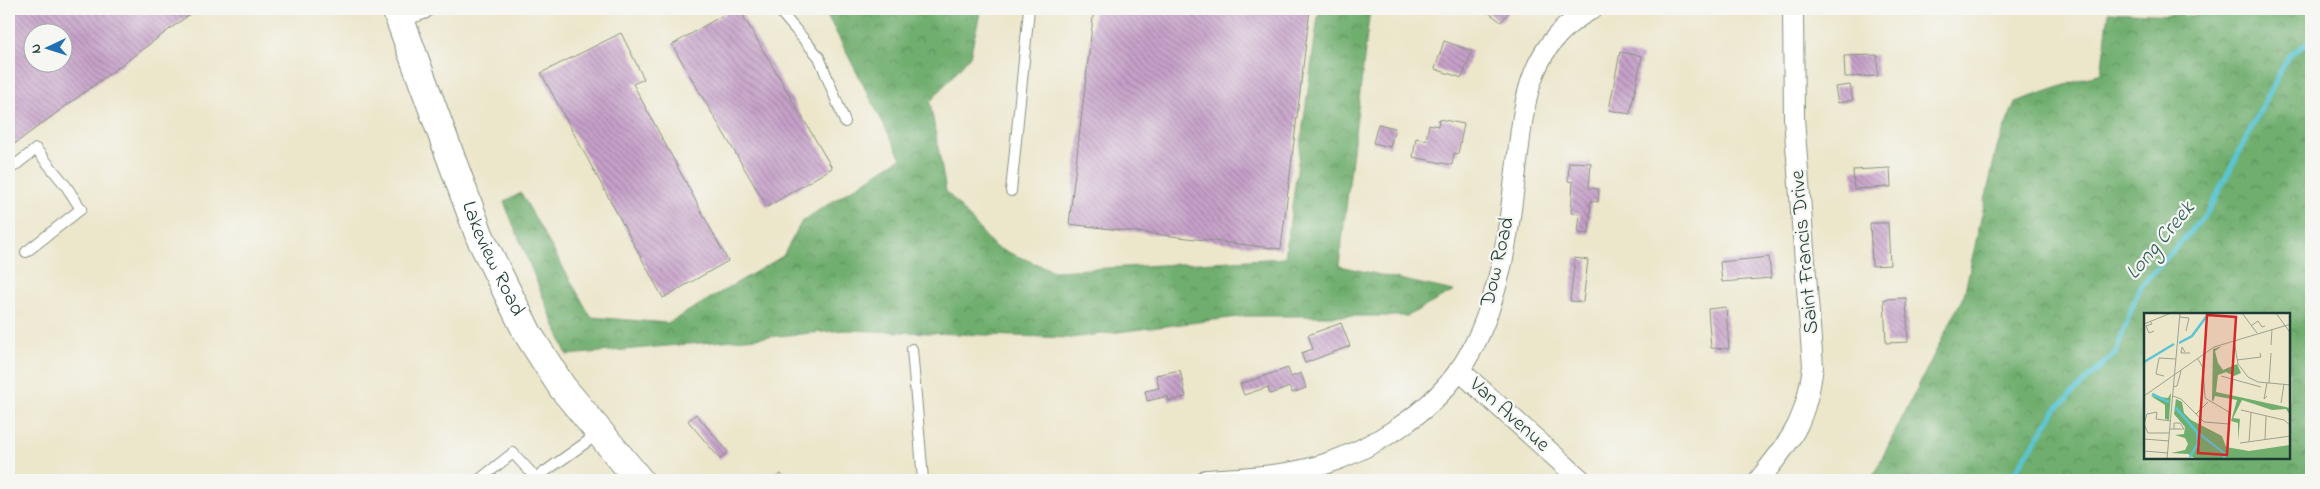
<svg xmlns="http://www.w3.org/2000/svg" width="2320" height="489" font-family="'Indie Flower',sans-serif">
  <defs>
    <pattern id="forest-crowns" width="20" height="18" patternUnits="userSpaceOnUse" patternTransform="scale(1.25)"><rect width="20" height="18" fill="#70ae6e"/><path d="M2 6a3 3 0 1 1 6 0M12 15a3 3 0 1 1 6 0" fill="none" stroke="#5b8f5b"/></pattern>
    <pattern id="building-back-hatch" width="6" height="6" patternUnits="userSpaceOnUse" patternTransform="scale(1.25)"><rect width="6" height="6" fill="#c6a0c9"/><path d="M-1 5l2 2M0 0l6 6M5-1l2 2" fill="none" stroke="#a084a4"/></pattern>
  </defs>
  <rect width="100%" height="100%" fill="#f6f6f2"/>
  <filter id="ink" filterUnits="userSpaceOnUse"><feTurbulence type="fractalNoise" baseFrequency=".02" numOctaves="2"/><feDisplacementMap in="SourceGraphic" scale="10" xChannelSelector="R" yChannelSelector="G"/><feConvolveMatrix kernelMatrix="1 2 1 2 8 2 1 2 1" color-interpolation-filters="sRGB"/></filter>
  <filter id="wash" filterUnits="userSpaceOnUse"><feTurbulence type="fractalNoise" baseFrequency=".0096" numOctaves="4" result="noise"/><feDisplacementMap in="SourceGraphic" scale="20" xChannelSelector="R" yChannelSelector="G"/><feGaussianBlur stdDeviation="1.12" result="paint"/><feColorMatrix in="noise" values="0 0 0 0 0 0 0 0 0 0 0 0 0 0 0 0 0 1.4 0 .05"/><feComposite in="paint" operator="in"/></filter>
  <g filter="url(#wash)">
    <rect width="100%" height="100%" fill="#ece6cb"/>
    <!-- forest -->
    <g fill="url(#forest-crowns)" stroke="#487651" fill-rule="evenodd">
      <polygon points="824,9 981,9 970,56 930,102 946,191 995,247 1054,271 1285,258 1319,9 1370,9 1339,266 1454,291 1407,316 1246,316 1070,338 845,330 567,355 504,202 521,193 591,317 668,323 783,256 802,221 901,158"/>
      <path d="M2197,9h114v471h-440l93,-185 33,-148 18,-45 86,-29 8,-61 86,4zM2145,314h144v144h-144z"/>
    </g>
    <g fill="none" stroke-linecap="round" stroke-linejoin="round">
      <!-- stream -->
      <polyline stroke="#5ac5d5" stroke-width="5" points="2010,480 2057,408 2116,352 2139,288 2208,212 2289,55 2311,41"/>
    </g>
    <g id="blocks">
      <!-- building -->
      <g fill="url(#building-back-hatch)" fill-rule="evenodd">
        <path d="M9,9h188l-188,139zM32,32h30v30h-30z"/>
        <polygon points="733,9 739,9 832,168 767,207 672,45"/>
        <polygon points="1094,9 1310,9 1281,249 1069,224"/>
        <polygon points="1484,9 1511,9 1501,22"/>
        <polygon points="621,33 644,79 633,84 728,261 663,298 541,73"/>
        <polygon points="1444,41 1472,51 1462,78 1435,69"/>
        <polygon points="1620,52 1642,56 1630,114 1609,110"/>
        <polygon points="1877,55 1878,76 1845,77 1844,56"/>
        <polygon points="1850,85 1853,100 1838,103 1835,87"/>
        <polygon points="1439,119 1464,124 1458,154 1454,153 1452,165 1413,157 1416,138 1426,140 1429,124 1438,126"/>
        <polygon points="1378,124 1395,128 1390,147 1373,143"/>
        <polygon points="1569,162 1591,163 1589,188 1599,189 1598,202 1591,201 1589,234 1578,233 1580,214 1571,213 1573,182 1568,181"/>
        <polygon points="1890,168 1891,187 1854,189 1853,170"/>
        <polygon points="1870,223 1888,223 1890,265 1872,266"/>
        <polygon points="1769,257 1771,278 1722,282 1720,262"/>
        <polygon points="1575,258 1588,260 1583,302 1570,301"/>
        <polygon points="1906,298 1908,342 1886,343 1884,299"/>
        <polygon points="1726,307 1729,349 1711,348 1708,309"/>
        <polygon points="1341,323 1350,346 1305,363 1301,353 1313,349 1308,335"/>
        <polygon points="1288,368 1291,377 1301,373 1306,388 1292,393 1290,387 1270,394 1268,387 1244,395 1240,384"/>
        <polygon points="1180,370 1186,397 1169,401 1168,396 1147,401 1145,391 1159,388 1156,375"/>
        <polygon points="696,414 728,452 720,459 688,421"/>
        <polygon points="781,474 786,480 771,480"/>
      </g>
    </g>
  </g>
  <g filter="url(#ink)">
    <use href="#blocks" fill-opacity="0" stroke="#869280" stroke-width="1"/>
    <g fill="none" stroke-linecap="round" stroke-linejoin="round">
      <defs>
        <g id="lane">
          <polyline points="778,9 819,57 845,122"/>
          <polyline points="9,170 36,149 66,186 81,209 26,252"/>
          <polyline points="1011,191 1029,9"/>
          <polyline points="912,349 923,480"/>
          <polyline points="479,480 513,453 536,478 598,434"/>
        </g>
        <g id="street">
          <polyline points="399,17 423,9"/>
          <polyline points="1459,370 1581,480"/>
          <path d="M1206,480c38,-2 80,-4 116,-15 50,-16 105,-50 136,-93 18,-25 31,-59 39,-89 10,-36 14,-75 19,-112 8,-66 10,-127 76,-162"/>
          <path d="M1759,480c34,-43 47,-58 54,-114l-19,-247 -1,-110"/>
        </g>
        <g id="secondary">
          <path id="s1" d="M396,9l84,228 48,97 34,53 77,93"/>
        </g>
      </defs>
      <!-- lane casing -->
      <use href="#lane" stroke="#869280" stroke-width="12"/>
      <!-- street casing -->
      <use href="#street" stroke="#869280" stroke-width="22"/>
      <!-- secondary casing -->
      <use href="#secondary" stroke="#869280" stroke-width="30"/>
      <!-- lane -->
      <use href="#lane" stroke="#fff" stroke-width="10"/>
      <!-- street -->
      <use href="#street" stroke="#fff" stroke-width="20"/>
      <!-- secondary -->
      <use href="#secondary" stroke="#fff" stroke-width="28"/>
    </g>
  </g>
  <g text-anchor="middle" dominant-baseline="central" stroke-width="4.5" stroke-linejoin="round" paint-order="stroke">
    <!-- street labels -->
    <g font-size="21" fill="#1f3d34" stroke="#f6f6f2">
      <text transform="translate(1805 252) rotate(-95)">Saint Francis Drive</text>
      <text stroke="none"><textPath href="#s1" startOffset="268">Lakeview Road</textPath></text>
      <text transform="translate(1498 262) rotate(-77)">Dow Road</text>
      <text transform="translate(1509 415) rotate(42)">Van Avenue</text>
    </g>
    <!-- water labels -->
    <g font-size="22" font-style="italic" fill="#2e5f5c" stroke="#f6f6f2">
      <text transform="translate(2161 241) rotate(-50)">Long Creek</text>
    </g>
  </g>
  <!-- overview -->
  <g transform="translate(2144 313)">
    <rect width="146" height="146" fill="#ece6cb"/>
    <path d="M78,33l-7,5 3,12 5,7 14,-6 4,9 -7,3 -8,-4 -8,3 -2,17 74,16v7l-4,-6 -14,1 -30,-10 -9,18 7,1 -2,22v-18l-7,-2 6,-21 -22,-4 -2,6 -1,-3 1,-50zM27,80l-2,27 -4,-1v-14l-14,-9 17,2zM32,86l6,3 2,11 7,7 31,16 4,11 23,4 41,-6v14h-94l-8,-5 -17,-1 14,-3 3,-6 -3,-6 -10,-3 9,-1 1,-7 -11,-13z" fill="#70ae6e"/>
    <path fill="none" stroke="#5ac5d5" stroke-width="2.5" d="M35,30l13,-7 17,-23M0,49l30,-18M8,81l17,8M31,94l22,25 27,21v6M46,144l8,-14 -1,-10"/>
    <path fill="none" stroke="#9aa28f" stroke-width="1" d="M98,0l15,20M132,0l15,21M36,4l9,1 -3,13M6,8l2,3 -6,2 3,7 5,-2M0,11l27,-11M107,13l7,-5 4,6 3,-1M90,28l4,23 10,13 10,5 33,3M127,32l1,-16M41,39l-3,-5 -1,6h9M54,46l5,9 2,30 24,14 -1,36M93,47l24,-3 -1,-4M20,63l-8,-2 3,-16 17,1M77,63l40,11M123,70l-3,16 3,-3M125,70l2,-30M29,74l4,-1 4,-15M0,83l70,-49 77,-23M29,83l8,3 23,23 25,2M137,90l3,-19M97,97l43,10 7,6M52,101l12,-12M26,116h14l-4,-6h-6v6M25,120h-21l-4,-9 3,-10 10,-2 -1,7 15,2M0,126l25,2M121,127l1,-24M105,129l2,-29M96,130l51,-7M0,138l24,2M23,146l13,-146"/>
    <path fill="#d62828" fill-opacity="0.15" stroke="#d62828" stroke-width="2.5" d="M63,2l29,2 -9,138 -29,-2z"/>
    <rect width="146" height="146" fill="none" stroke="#1f3d34" stroke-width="2.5"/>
  </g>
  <!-- margin -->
  <rect width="2320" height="489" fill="none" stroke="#f6f6f2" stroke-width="30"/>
  <!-- north arrow -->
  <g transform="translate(48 48) rotate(266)"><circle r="24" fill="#f6f6f2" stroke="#a0aca6"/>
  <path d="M0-4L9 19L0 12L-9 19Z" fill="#1f6fb2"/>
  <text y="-8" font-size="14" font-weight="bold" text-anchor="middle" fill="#1f3d34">N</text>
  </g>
</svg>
